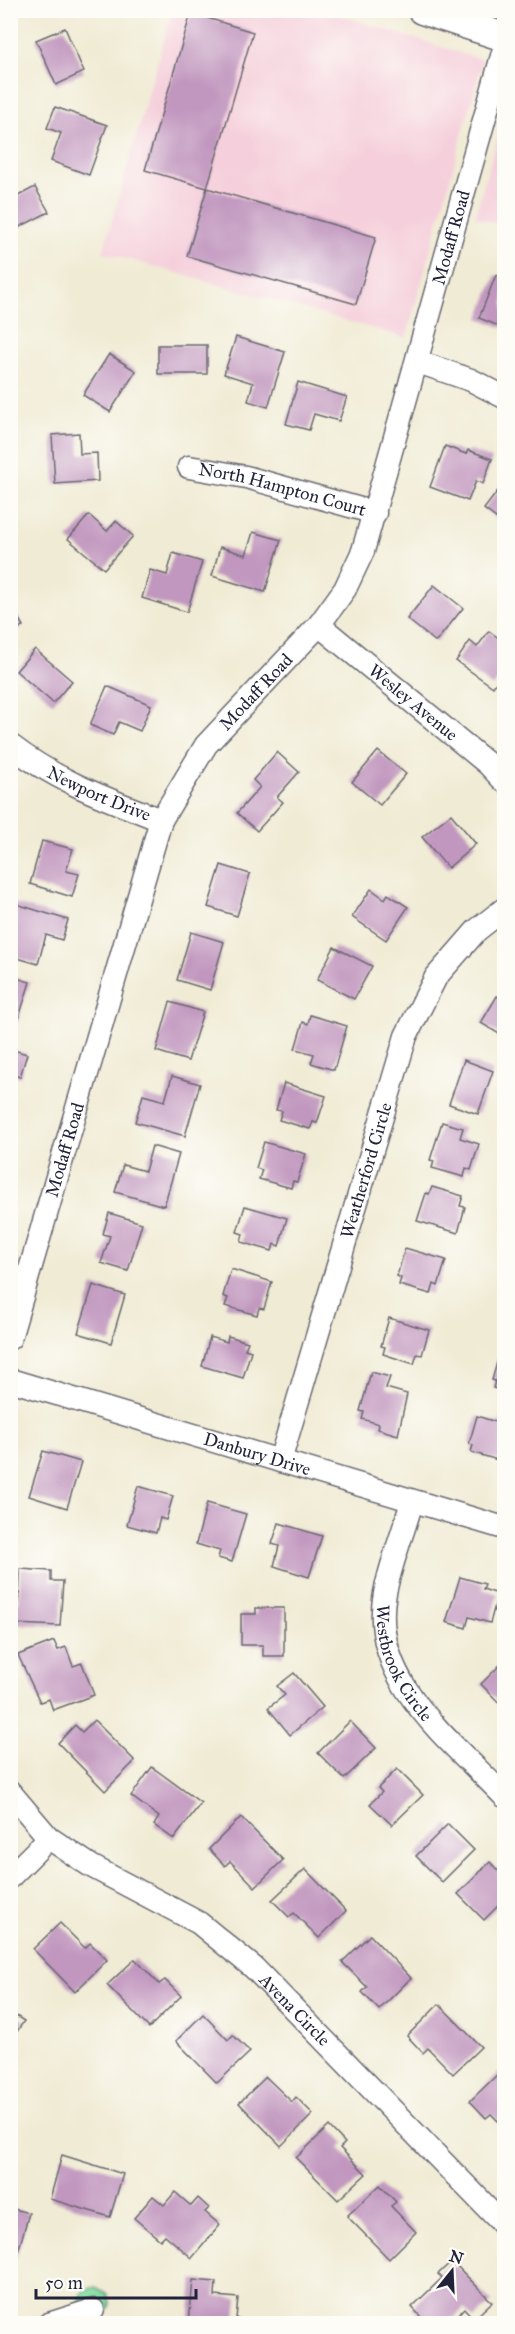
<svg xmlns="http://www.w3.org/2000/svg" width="515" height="2334" font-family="'IM FELL Great Primer',serif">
  <rect width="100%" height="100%" fill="#fdfcf7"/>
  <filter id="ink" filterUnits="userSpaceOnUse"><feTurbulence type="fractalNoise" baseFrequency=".0167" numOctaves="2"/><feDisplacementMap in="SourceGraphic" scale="12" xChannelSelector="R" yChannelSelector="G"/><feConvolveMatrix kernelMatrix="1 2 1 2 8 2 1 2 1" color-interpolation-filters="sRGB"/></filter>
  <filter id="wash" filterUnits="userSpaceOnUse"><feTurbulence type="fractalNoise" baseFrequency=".008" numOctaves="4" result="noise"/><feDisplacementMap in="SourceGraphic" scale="24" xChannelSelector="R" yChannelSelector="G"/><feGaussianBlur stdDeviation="1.35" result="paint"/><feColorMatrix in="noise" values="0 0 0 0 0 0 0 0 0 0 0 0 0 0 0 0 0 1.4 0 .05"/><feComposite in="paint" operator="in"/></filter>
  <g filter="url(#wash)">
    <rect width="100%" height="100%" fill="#f0ebd4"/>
    <!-- built -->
    <g fill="#f5cfdb">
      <polygon points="172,11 326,11 483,60 406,338 103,252"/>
      <polygon points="504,113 504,226 475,217"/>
    </g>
    <!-- green -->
    <path fill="#82dda2" stroke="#52806e" stroke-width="1.5" d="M95,2287l12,6c6,11 2,20 -10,25l-18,-15 4,-12z"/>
    <g id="blocks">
      <!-- building -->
      <g fill="#c197bf">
        <polygon points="191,13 253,32 207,188 145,170"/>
        <polygon points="65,28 84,72 56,85 36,40"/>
        <polygon points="55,107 107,125 89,175 51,161 61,133 47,128"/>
        <polygon points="10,182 18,196 35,187 49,212 10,232"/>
        <polygon points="207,188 376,237 356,304 187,256"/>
        <polygon points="496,275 504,278 504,328 479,318"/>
        <polygon points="236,337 285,352 268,407 248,401 253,383 224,374"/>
        <rect x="158" y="345" width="49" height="29"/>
        <polygon points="109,354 136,371 110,412 83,395"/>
        <polygon points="298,382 347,397 339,421 314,414 309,430 286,424"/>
        <polygon points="79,433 80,454 97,453 98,481 55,484 52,435"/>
        <polygon points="445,446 466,454 468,450 492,459 483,484 476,481 468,501 430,487"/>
        <polygon points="503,484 504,486 504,524 484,509"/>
        <polygon points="89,515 107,531 116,521 133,536 104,569 68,539"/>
        <polygon points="253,532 281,540 265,592 212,576 220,547 246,555"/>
        <polygon points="173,553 202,562 187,612 142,598 150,570 167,575"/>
        <polygon points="434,585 463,608 436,642 407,619"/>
        <polygon points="10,604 23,626 10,633"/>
        <polygon points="489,631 504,642 504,671 493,687 456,661 470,641 477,647"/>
        <polygon points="35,649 72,681 53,703 16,671"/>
        <polygon points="107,686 151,705 140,731 119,722 113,735 90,725"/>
        <polygon points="378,751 406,774 380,805 352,782"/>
        <polygon points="277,752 299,772 277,797 283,802 257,831 237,813 260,787 253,780"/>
        <polygon points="451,814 476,844 448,868 422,837"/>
        <polygon points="42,841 73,849 66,871 79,874 72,897 30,884"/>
        <polygon points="221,865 250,874 237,916 208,907"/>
        <polygon points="371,889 385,899 388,894 408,907 386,940 352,917"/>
        <polygon points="13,903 68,920 62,940 46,935 38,964 10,956 10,913"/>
        <polygon points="191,932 224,942 210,990 177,980"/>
        <polygon points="334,947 372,966 354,999 317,980"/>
        <polygon points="10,976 30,982 15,1030 10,1028"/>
        <polygon points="497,996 504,1000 504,1037 481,1023"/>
        <polygon points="170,1002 203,1012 188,1061 156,1051"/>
        <polygon points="310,1015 347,1026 334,1070 311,1063 314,1054 295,1049 303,1022 308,1024"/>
        <polygon points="10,1049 27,1054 20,1077 10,1074"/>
        <polygon points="464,1060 493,1071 478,1114 449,1104"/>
        <polygon points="172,1076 200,1084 185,1136 135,1122 143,1095 165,1101"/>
        <polygon points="284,1083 326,1096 317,1123 313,1122 310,1129 279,1120 282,1111 276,1110"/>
        <polygon points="442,1122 463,1128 460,1138 479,1144 471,1170 466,1168 464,1177 432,1168 434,1161 430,1160"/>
        <polygon points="264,1142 306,1154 297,1182 293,1181 291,1188 259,1179 262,1170 256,1168"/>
        <polygon points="152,1146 179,1154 164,1206 115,1192 123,1165 145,1171"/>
        <polygon points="432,1187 463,1196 460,1206 465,1207 458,1233 417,1221 426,1193 429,1194"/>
        <polygon points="245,1206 287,1218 279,1246 274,1244 272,1251 241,1242 243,1234 237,1232"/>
        <polygon points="109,1213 142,1223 128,1271 101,1263 110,1236 103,1234"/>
        <polygon points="405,1248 446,1260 438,1286 434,1284 431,1294 399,1285 401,1278 397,1276"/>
        <polygon points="231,1269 272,1282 264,1309 259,1308 257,1315 225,1306 228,1298 223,1296"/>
        <polygon points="93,1285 125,1295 111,1343 78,1333"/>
        <polygon points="389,1318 429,1330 422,1355 417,1354 414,1364 383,1354 385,1347 381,1346"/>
        <polygon points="228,1336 248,1342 245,1349 251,1351 243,1378 202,1366 210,1337 227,1342"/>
        <polygon points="500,1352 504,1353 504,1391 493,1388 495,1381 492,1380"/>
        <polygon points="371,1372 390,1377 386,1388 407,1394 398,1435 378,1429 379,1424 362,1419 364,1412 360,1411"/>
        <polygon points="501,1415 504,1416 504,1462 471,1452 473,1445 469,1444 477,1416 499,1423"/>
        <polygon points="43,1451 81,1462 67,1508 29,1496"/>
        <polygon points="138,1486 173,1496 166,1520 160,1518 156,1533 127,1525"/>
        <polygon points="207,1503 246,1514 232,1562 218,1558 220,1551 196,1544"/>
        <polygon points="279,1523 322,1536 309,1577 274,1566 279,1546 272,1544"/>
        <polygon points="20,1569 51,1571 51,1581 63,1581 60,1626 14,1624 15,1602 19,1602"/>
        <polygon points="460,1577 485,1584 483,1589 498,1594 490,1623 469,1617 466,1628 446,1622"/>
        <polygon points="256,1608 284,1608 284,1656 263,1656 263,1645 241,1645 241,1614 256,1614"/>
        <polygon points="54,1641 58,1650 66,1647 73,1666 82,1663 94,1695 53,1710 49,1699 40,1702 18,1655"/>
        <polygon points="504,1661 504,1708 481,1684"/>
        <polygon points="294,1673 323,1707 290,1735 268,1708 285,1695 277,1686"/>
        <polygon points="94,1720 135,1761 105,1791 58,1743 75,1725 82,1732"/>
        <polygon points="350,1721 376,1748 344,1779 318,1753"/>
        <polygon points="152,1767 201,1803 174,1839 154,1825 159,1817 131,1796"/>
        <polygon points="397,1769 423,1795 392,1825 370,1804 382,1792 378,1788"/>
        <polygon points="241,1817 283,1860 255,1887 230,1861 225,1866 209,1849"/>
        <polygon points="448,1824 474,1850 442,1882 416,1856"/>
        <polygon points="490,1862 504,1877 504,1900 484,1920 458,1894"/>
        <polygon points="305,1869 346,1911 319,1938 294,1913 289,1917 272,1900"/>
        <polygon points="60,1923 85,1948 90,1943 107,1960 75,1992 33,1949"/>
        <polygon points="370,1935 411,1978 379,2010 362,1992 367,1987 342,1962"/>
        <polygon points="135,1959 159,1984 165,1980 181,1996 149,2028 107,1985"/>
        <polygon points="439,2004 481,2047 453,2074 428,2048 423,2053 407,2036"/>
        <polygon points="10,2012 24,2021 10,2042"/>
        <polygon points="203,2014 228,2040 233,2035 250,2052 217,2083 176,2041"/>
        <polygon points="502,2070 504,2072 504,2127 491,2114 486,2118 470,2101"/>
        <polygon points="266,2077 292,2102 296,2097 313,2114 281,2146 239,2103"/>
        <polygon points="329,2126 345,2143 340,2148 366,2174 338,2200 296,2158"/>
        <polygon points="62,2155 123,2174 110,2217 50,2199"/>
        <polygon points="380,2185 396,2202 391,2206 416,2232 389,2259 347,2216"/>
        <polygon points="175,2192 191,2206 198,2198 209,2208 205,2212 220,2225 192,2258 165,2235 160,2240 134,2218 153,2196 164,2205"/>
        <polygon points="10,2208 29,2213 16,2259 10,2257"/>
        <polygon points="452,2261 492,2302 474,2319 464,2308 449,2324 427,2324 412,2307 442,2278 438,2274"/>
        <polygon points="193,2280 216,2282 215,2296 238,2298 236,2319 246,2320 246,2324 189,2324"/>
      </g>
    </g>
  </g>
  <g filter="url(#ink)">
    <use href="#blocks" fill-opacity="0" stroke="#6a6871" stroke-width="1.5"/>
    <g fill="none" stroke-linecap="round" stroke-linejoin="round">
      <defs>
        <g id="minor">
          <polyline points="418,362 471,380 504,397"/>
          <path id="s1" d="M189,467l57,10 129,36"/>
          <path id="s2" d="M319,625l169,139 16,17"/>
          <path id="s3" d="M10,745c46,36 97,54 151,75"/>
          <path id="s4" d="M10,1338l151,-518 45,-75 113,-120 26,-36 18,-38 141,-502"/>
          <path id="s5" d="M10,1380l494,148"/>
          <path id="s6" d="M280,1461l126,-425 30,-59 41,-47 27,-21"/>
          <path id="s7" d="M412,1501c-8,30 -21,61 -27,92 -17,87 66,147 119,203"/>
          <polyline points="10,1792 49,1838 10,1877"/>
          <path id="s8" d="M49,1838l42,28 108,57 55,45 250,257"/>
          <polyline points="49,2324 93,2310"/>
        </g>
        <polyline id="tertiary" points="422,10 504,37"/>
      </defs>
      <!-- minor casing -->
      <use href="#minor" stroke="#6a6871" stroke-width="25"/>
      <!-- tertiary casing -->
      <use href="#tertiary" stroke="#6a6871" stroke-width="31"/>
      <!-- minor -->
      <use href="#minor" stroke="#fff" stroke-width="22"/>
      <!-- tertiary -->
      <use href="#tertiary" stroke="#fff" stroke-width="28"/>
    </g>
  </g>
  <g text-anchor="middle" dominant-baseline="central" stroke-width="4.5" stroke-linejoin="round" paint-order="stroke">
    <!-- street labels -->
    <g font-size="18" fill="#22223b" stroke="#fdfcf7">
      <text stroke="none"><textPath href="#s4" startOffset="1204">Modaff Road</textPath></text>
      <text stroke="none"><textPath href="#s1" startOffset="96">North Hampton Court</textPath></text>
      <text stroke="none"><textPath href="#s4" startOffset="700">Modaff Road</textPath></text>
      <text stroke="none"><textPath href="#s2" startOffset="122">Wesley Avenue</textPath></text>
      <text stroke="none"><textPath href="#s3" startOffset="102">Newport Drive</textPath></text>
      <text stroke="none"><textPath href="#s4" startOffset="196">Modaff Road</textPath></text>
      <text stroke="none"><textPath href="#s6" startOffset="303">Weatherford Circle</textPath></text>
      <text stroke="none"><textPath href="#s5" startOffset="258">Danbury Drive</textPath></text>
      <text stroke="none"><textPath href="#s7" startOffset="171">Westbrook Circle</textPath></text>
      <text stroke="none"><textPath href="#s8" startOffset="302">Avena Circle</textPath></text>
    </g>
  </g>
  <!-- margin -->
  <rect width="515" height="2334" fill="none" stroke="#fdfcf7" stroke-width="36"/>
  <!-- north arrow -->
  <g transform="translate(452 2271) rotate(18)" stroke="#fdfcf7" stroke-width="4.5" paint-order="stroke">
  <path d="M0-4.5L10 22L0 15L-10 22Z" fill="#22223b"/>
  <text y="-9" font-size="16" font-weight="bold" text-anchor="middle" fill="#22223b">N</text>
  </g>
  <!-- scale -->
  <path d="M36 2289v9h160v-9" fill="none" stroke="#22223b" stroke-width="3"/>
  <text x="45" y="2289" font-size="18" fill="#22223b" stroke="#fdfcf7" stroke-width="4.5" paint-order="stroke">50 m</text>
</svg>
